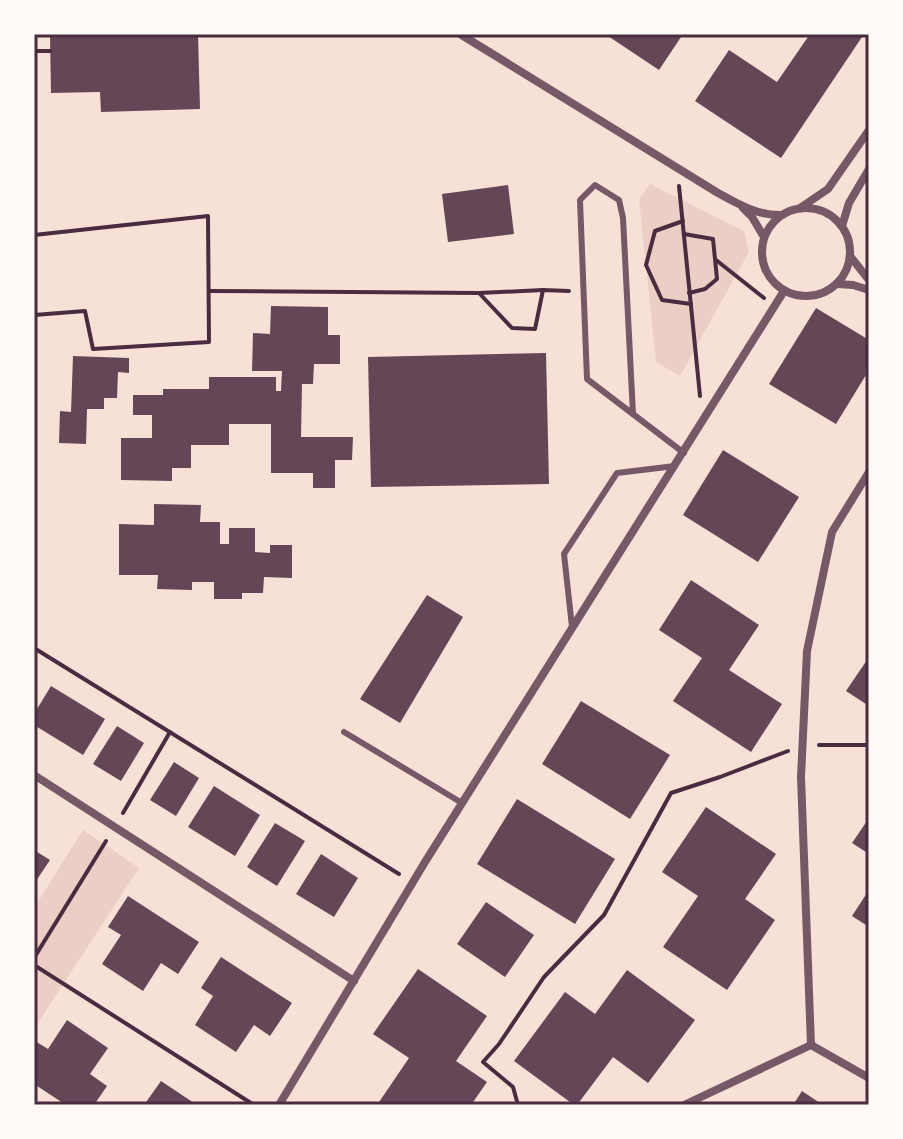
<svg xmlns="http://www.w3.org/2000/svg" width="903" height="1139" font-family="Helvetica,sans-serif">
  <rect width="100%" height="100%" fill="#f7e1d7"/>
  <!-- green -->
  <g fill="#ebcfc5">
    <polygon points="650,184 744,231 749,252 680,376 656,362 639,199"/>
    <polygon points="83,830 139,868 34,1029 34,908"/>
  </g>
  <!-- building -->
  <g fill="#644757">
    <polygon points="50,34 198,34 200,109 101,112 100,92 51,93"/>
    <polygon points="605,34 683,34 659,70"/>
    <polygon points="810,34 864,34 781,158 695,101 729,50 777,82"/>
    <polygon points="508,185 514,234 448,242 442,194"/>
    <polygon points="271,306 328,307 328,335 340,335 340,364 314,364 313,384 302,384 301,437 353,437 352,460 335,460 335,488 313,488 313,473 271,473 271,424 229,424 229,445 191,445 191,468 172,468 172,481 121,480 121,438 152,438 152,415 133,415 133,395 163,395 163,389 209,389 209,377 276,377 276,391 281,391 282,371 252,371 253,333 270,334"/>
    <polygon points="816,308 869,340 869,370 836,424 769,384"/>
    <polygon points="546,353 549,484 371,487 368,357"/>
    <polygon points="73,356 129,358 129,373 118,372 117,398 104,398 104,409 87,409 86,444 59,443 60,411 71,412"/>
    <polygon points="723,450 799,497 758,562 683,515"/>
    <polygon points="154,504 201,505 200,522 220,522 220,544 229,544 229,528 255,528 255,552 270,553 270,545 292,545 292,578 264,577 263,593 242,593 242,599 214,599 214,582 192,582 192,590 157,589 158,575 119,575 119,524 154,525"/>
    <polygon points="691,580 759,625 729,670 782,704 751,752 673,701 702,658 659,630"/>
    <polygon points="427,595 463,617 400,723 360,699"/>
    <polygon points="869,657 869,706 846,691"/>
    <polygon points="51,686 105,719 83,755 34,725 34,714"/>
    <polygon points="581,701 670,755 630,819 542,764"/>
    <polygon points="117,726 144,743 121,781 93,764"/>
    <polygon points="174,762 199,778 176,816 150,800"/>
    <polygon points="214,786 260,815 235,856 188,827"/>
    <polygon points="517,799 615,859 575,924 477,864"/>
    <polygon points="706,807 776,854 745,899 775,920 727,990 663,947 698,896 662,872"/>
    <polygon points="869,818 869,854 852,843"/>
    <polygon points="275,823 305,841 277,886 247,867"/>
    <polygon points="34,850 50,860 34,884"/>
    <polygon points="321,854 358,878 334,917 296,894"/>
    <polygon points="869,890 869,927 852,916"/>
    <polygon points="128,896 199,942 178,974 161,963 143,991 102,964 121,935 108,927"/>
    <polygon points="486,902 534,935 505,977 457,944"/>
    <polygon points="221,957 292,1003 270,1036 254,1025 236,1052 195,1025 213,996 201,988"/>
    <polygon points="418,969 487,1016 456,1061 487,1082 471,1105 377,1105 409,1058 373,1034"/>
    <polygon points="627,970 695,1020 648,1083 613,1057 577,1105 574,1105 514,1061 565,992 595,1014"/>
    <polygon points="67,1020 108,1048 90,1074 107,1086 94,1105 66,1105 34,1084 34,1043 35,1041 48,1049"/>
    <polygon points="161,1081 197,1105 144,1105"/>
    <polygon points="802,1091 823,1105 793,1105"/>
  </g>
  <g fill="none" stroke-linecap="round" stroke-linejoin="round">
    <!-- path -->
    <g stroke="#4a2c40" stroke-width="4">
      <polyline points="34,51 50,51"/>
      <polyline points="679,186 700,396"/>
      <polyline points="683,221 655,231 646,265 662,300 691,304"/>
      <polyline points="684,234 713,239 717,279 705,289 689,293"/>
      <polyline points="34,235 208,216 209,342 93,349 85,311 34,315"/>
      <polyline points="716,260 764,298"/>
      <polyline points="209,291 479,293 512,328 535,329 543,290 569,291"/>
      <polyline points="479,293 543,290"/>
      <polyline points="34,648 399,874"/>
      <polyline points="819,745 869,745"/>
      <polyline points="123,813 170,732"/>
      <polyline points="34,958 106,841"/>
      <polyline points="34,965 254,1105"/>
      <polyline points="518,1105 513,1087 483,1062 499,1044 544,977 604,915 671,793 720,777 788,751"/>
    </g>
    <!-- service -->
    <g stroke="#755966" stroke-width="6">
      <polyline points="633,414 623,218 619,200 595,185 580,200 587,379 684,453"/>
      <polyline points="572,627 564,554 617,473 675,466"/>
      <polyline points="344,732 462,803"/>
    </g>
    <!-- minor -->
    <g stroke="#755966" stroke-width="8">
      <path d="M460,34l258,159c20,11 40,23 64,22"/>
      <circle cx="806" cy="252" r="44"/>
      <polyline points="743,208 752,217 764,237"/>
      <polyline points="800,208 828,189 869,130"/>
      <polyline points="842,226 849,203 869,169"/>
      <polyline points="850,256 869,280"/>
      <polyline points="837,284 853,285 869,290"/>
      <polyline points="34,775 354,981"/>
      <polyline points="811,1045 801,777 807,651 832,532 869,472"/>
      <polyline points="811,1045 869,1078"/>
      <polyline points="279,1105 425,862 784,291"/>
      <polyline points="684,1105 811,1045"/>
    </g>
  </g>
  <!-- border -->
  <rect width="903" height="1139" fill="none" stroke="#fffaf5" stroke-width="72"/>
  <rect x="36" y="36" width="831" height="1067" fill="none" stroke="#4a2c40" stroke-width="3"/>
</svg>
